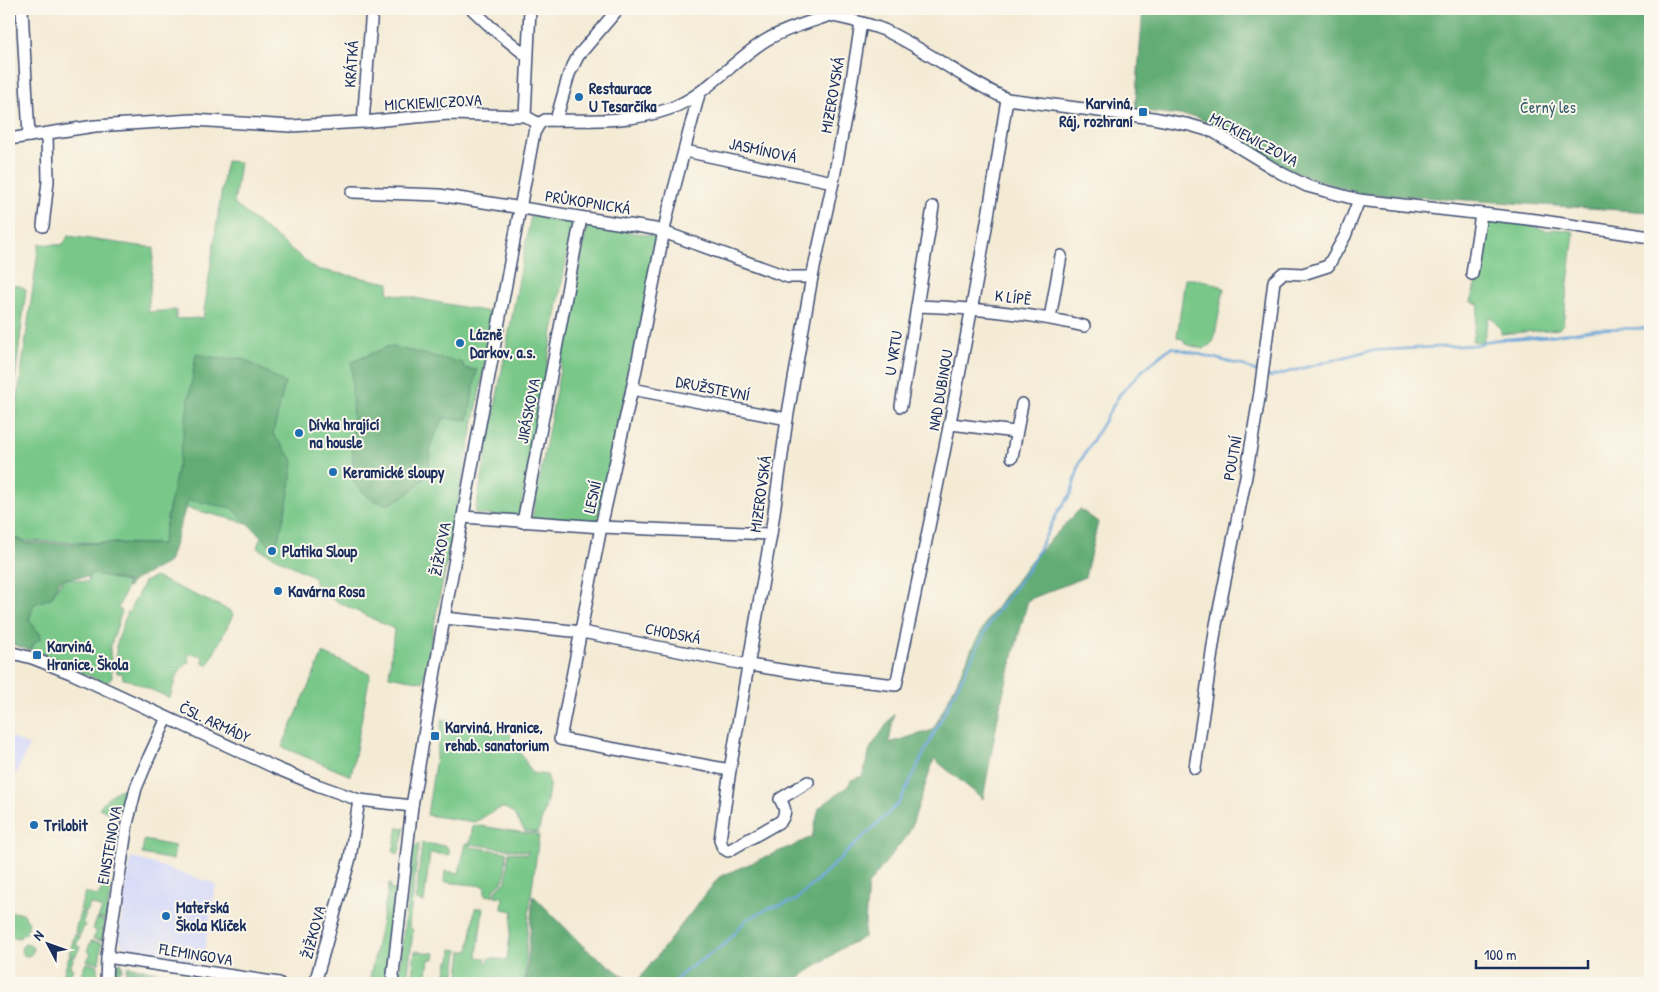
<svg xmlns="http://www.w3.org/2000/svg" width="1659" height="992" font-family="'Patrick Hand',sans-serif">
  <rect width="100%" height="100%" fill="#fbf7ec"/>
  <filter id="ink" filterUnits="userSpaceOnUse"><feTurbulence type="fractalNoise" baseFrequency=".02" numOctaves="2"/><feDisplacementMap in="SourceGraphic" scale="10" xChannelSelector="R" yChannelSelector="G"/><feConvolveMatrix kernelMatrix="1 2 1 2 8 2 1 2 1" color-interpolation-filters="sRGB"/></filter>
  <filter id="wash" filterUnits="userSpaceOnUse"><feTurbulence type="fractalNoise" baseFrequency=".0096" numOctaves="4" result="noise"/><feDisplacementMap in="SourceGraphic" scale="20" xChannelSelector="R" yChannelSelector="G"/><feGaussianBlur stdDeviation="1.12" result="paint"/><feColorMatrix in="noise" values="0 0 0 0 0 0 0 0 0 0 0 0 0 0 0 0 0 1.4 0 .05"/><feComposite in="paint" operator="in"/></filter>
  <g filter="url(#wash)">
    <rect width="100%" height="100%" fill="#f4ebd5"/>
    <!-- built -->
    <g fill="#d4d8f9">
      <polygon points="9,736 29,746 9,788"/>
      <polygon points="131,857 216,884 202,963 127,951 118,938"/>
    </g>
    <!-- green -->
    <g fill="#79c889" stroke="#4a7c74">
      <polygon points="226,161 240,162 234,204 316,269 389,283 388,293 495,313 423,682 389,676 394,629 317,592 314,577 257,548 264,527 170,504 162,544 21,541 20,539 9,539 9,460 39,244 61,245 65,242 68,236 154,248 148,312 176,310 176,319 203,318"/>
      <polygon points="531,215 573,223 519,517 475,514"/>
      <path d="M1484,220l46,5 18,6 6,-2 19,2 1,3 -11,90 -4,5 -58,5v-4l-10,-13h-2l-6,25 -11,-1 7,-37 -8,-2c2,-12 13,-43 8,-52z"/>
      <polygon points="587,225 660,237 597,524 532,519"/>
      <polygon points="1185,278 1207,281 1224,288 1214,340 1211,344 1203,349 1185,344 1184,340 1177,337"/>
      <polygon points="9,285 20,286 26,290 14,389 13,392 10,396"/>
      <path d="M90,572l38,11 -10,26 4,2 -12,37 2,30 -6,5 -42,-18v-3l-33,-12 3,-7 -5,-23 5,-17 17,-5c14,-22 10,-22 37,-16z"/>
      <path d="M155,577l76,34 2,4 -25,50 -5,-1v-6l-3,-3 -10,-1 -2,1 1,7c-13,7 -15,23 -19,36l-41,-18 -6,-1 -1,-6h-5l-1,-27 11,-34h2l15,-30z"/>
      <polygon points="323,653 370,674 351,776 282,747"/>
      <path d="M442,719l19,5 47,7 24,42 15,2c7,12 -6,44 -9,58l-13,-2 -12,-18 -8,-5c-12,0 -20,10 -31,14l-47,-7z"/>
      <path d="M130,787l-8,32 -23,-11c8,-11 17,-19 31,-21z"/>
      <path d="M473,825l66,10c-6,49 -15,99 -13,148h-68l4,-32h7l6,-43h8l-6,49 9,1 -1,4 3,1 1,-5 18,2 6,-49 -11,-2 1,-12 -8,-1 1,-6 10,-9 3,-29 18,2 2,-2 -59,-8v3l37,5 -3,28 -10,9 -1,7 -8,-1v-9l-41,-4 1,-11 14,2 7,-30h4z"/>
      <polygon points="398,827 405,828 398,855 393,851"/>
      <polygon points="144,840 175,846 173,860 142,854"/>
      <polygon points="419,843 409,926 413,930 407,983 398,983 406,908 409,908 407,907 411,869 413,869 411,867 414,847"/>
      <polygon points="422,843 446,846 449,849 449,855 430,853 424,902 416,900"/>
      <polygon points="390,883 391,890 396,890 397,900 387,983 369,983 389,884"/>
      <polygon points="107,884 111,886 106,919 98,918 102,909 91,903 86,913 80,910 85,892 96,896 101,893 100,891"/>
      <polygon points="12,912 23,913 29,922 27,932 19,938 9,936 9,914"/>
      <polygon points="80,912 86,915 82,923 85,925 80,935 75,932"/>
      <polygon points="97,919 105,921 102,941 93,939 97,931 93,929"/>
      <polygon points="75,934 80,937 76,945 80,947 75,957 69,954"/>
      <polygon points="91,941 102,943 99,963 87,961 91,953 87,951"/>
      <circle cx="27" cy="950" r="6"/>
      <polygon points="452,949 458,950 455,974 446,973 448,961 451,961"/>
      <polygon points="415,951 435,953 434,959 429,959 426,983 411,983"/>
      <polygon points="69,956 74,958 70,967 73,969 69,978 63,976"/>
      <polygon points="86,963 98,965 96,983 81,983 85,975 81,973"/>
      <polygon points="164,972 182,975 180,983 162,983"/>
      <polygon points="184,975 201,978 200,983 183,983"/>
    </g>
    <!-- forest -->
    <g fill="#62ac75" stroke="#3e6e6a">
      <polygon points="1143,9 1650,9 1650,212 1357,193 1296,173 1197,117 1135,110"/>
      <polygon points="389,346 463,363 464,368 477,370 468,420 444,418 432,440 427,476 405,496 387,505 370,499 353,481 352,362"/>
      <path d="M196,354l26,5 20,-1 43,25 -12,51 20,26c-2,32 -9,60 -18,90l-43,-42 -44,-8 -19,62 -38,20 -2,6 -3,-1 2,-5 -38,-9 -1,4c-5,0 -24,0 -28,3 -4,4 -7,13 -10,18l-17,6 -5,16 12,15 -1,4 -6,4 -2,5 -3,2 -20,-7v-104h11l1,2 6,2 135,1 18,-89z"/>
      <polygon points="1080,509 1098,522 1085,577 1028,600 1000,706 983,799 934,759 910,831 868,885 864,937 844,947 791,983 636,983 719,877 789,847 790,848 798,843 812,837 819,808 848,786 851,780 862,776 871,747 894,714 889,743 933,730 957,682 973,646 990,616 1032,559"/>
      <polygon points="533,895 585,948 633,983 526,983"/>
      <polygon points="121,962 123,969 109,983 109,970 115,964"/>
      <polygon points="128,966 161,972 159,983 129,983 126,970"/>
    </g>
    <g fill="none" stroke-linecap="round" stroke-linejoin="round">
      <!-- stream -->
      <g stroke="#67a4d8" stroke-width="2.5">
        <polyline points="1267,376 1270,377 1367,351 1475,345 1494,340 1548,336 1596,329 1650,328"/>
        <polyline points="672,983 688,969 725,944 746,920 770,908 795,901 899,803 991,620 1029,568 1059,510 1071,494 1080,462 1120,394 1142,371 1171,347 1245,366 1259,373"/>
      </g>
    </g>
  </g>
  <g filter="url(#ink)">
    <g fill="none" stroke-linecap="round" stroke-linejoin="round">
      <defs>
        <g id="minor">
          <polyline points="22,9 29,136"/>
          <polyline points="472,9 491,27 527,56"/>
          <path d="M829,15c18,4 38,8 55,15 43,20 80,50 123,69l146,19 37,7 24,7 67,41 26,13 52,14 177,20 114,17"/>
          <polyline points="699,94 667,216 632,389 601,527 560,739 730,770"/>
          <polyline points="525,116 530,9"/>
          <polyline points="556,120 569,74 578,56 618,9"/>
          <polyline points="363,122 372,9"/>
          <polyline points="9,139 95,126 193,120 291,126 363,122 448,114 525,116 539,124"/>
          <polyline points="685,151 833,182"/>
          <polyline points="352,192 439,195 655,229 788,277 812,277"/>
          <polyline points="43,226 48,181 47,134"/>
          <polyline points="1472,274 1481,214"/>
          <path d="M917,306c57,2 112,7 167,20"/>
          <polyline points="1050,318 1061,256"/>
          <polyline points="632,389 787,419"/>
          <polyline points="901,406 933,207"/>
          <polyline points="951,424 1015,432"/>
          <polyline points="1012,457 1022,404"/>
          <polyline points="463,517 601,527 771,534"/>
          <polyline points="523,522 581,218"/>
          <path d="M444,618l138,14 167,33 77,12 70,8c41,-194 81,-389 111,-586"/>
          <polyline points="9,652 32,658 73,674 278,769 317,785 359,800 412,806"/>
          <polyline points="1195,768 1216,625 1246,476 1260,392 1274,281 1283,273 1303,274 1328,266 1345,236 1359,200"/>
          <path d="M808,782l-28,17c5,9 7,13 1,22l-53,30 -5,-3 -3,-8 10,-70 41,-236 16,-115 25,-142 21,-95 16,-84 12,-75"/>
          <polyline points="107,957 279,983"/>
          <polyline points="106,983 107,957 127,824 136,788 149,757 167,718"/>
          <polyline points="315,983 350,858 359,800"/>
          <path d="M392,983l20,-177 32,-188 90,-485 5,-9 6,-4c41,0 85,3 124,-11 39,-14 64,-50 99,-70 25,-14 52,-19 78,-30"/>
        </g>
      </defs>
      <!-- minor casing -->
      <use href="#minor" stroke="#3c4b70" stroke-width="14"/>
      <!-- minor -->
      <use href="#minor" stroke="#fff" stroke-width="11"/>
    </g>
  </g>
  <!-- markers -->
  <g fill="#1f6fb2" stroke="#fbf7ec" stroke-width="2">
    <circle cx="579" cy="97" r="5"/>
    <rect x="1138" y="107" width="10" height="10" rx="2.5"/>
    <circle cx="460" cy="343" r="5"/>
    <circle cx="299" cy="433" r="5"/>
    <circle cx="333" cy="472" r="5"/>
    <circle cx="272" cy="551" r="5"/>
    <circle cx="278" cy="591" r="5"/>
    <rect x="32" y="650" width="10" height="10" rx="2.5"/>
    <rect x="430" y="731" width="10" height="10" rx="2.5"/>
    <circle cx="34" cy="825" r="5"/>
    <circle cx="166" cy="916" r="5"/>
  </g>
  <g text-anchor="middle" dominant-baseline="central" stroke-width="4" stroke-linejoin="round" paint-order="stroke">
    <!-- street labels -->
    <g font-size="16" fill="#1b2f5e" stroke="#fbf7ec">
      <text transform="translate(351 64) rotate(-86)">KRÁTKÁ</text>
      <text transform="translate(832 95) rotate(-80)">MIZEROVSKÁ</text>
      <text transform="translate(433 102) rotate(-3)">MICKIEWICZOVA</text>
      <text transform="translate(1254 139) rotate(28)">MICKIEWICZOVA</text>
      <text transform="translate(763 150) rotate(12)">JASMÍNOVÁ</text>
      <text transform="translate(588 202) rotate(9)">PRŮKOPNICKÁ</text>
      <text transform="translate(1013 297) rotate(7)">K LÍPĚ</text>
      <text transform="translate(893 353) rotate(-81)">U VRTU</text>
      <text transform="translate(713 388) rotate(11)">DRUŽSTEVNÍ</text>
      <text transform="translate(940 390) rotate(-80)">NAD DUBINOU</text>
      <text transform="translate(528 411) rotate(-79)">JIRÁSKOVA</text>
      <text transform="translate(1232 458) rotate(-80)">POUTNÍ</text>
      <text transform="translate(760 494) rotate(-82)">MIZEROVSKÁ</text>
      <text transform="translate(592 497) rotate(-77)">LESNÍ</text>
      <text transform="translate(440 549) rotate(-79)">ŽIŽKOVA</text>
      <text transform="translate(673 633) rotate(11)">CHODSKÁ</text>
      <text transform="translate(215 722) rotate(25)">ČSL. ARMÁDY</text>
      <text transform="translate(109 845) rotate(-80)">EINSTEINOVA</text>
      <text transform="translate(313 932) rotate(-75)">ŽIŽKOVA</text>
      <text transform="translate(196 954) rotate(9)">FLEMINGOVA</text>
    </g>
    <!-- poi labels -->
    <g font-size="16" font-weight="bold" fill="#1b2f5e" stroke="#fbf7ec" text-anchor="start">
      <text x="589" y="88">Restaurace<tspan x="589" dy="18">U Tesarčíka</tspan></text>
      <text x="1133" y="103" text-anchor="end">Karviná,<tspan x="1133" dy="18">Ráj, rozhraní</tspan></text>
      <text x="470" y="334">Lázně<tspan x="470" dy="18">Darkov, a.s.</tspan></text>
      <text x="309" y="424">Dívka hrající<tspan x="309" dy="18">na housle</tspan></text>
      <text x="343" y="472">Keramické sloupy</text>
      <text x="282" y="551">Platika Sloup</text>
      <text x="288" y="591">Kavárna Rosa</text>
      <text x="47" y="646">Karviná,<tspan x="47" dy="18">Hranice, Škola</tspan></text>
      <text x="445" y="727">Karviná, Hranice,<tspan x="445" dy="18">rehab. sanatorium</tspan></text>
      <text x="44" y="825">Trilobit</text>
      <text x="176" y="907">Mateřská<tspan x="176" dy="18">Škola Klíček</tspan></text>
    </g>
    <!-- park labels -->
    <g font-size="16" fill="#375d6b" stroke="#fbf7ec">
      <text x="1548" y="107">Černý les</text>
    </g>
  </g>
  <!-- margin -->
  <rect width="1659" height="992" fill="none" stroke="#fbf7ec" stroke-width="30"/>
  <!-- north arrow -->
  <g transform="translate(48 944) rotate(311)" stroke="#fbf7ec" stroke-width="4" paint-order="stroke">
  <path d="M0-4L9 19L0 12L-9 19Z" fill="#1b2f5e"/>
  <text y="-8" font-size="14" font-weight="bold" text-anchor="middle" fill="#1b2f5e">N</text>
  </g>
  <!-- scale -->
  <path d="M1476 960v8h112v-8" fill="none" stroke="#1b2f5e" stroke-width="2.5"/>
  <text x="1484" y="960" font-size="15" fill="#1b2f5e" stroke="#fbf7ec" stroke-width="4" paint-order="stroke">100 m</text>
</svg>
